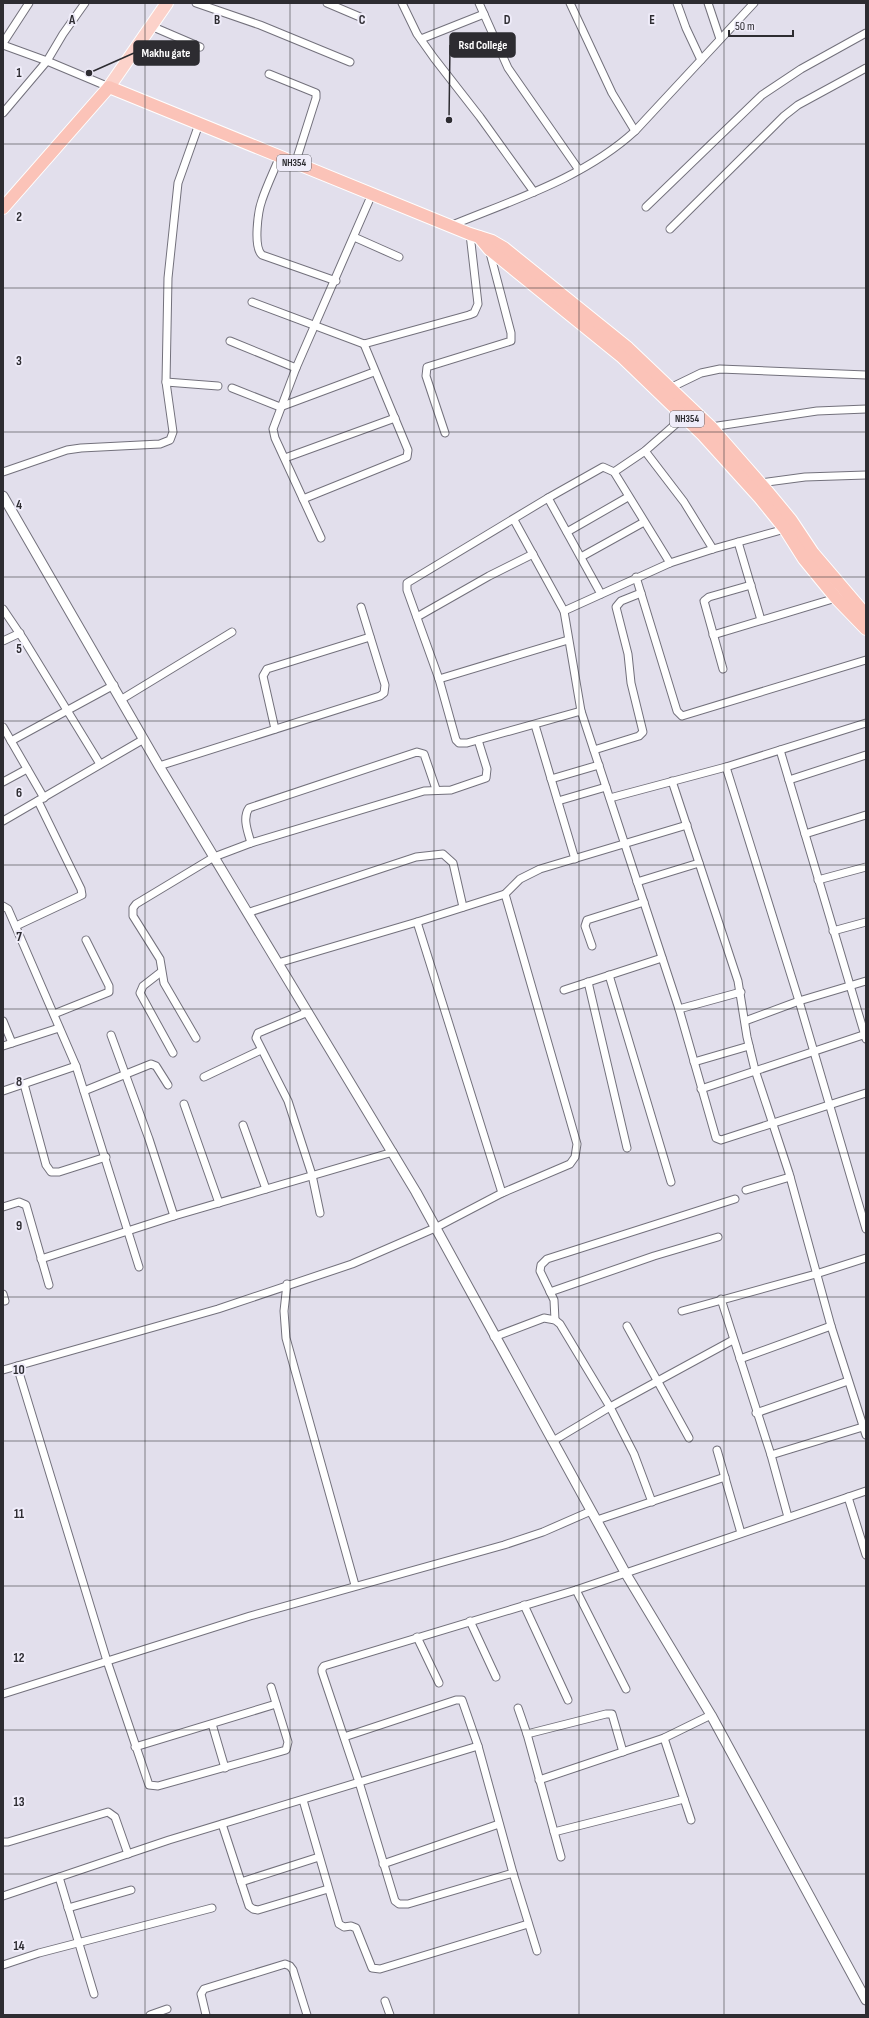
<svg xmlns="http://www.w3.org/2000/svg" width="869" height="2018" font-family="'Sofia Sans Condensed',sans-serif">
  <rect width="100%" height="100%" fill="#e2dfec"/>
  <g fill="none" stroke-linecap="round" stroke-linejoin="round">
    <defs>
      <g id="minor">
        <polyline points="196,3 260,25 350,62"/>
        <polyline points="327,3 360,17"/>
        <polyline points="402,3 417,34 434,58 480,117 534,192"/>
        <polyline points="479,3 508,68 579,170"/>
        <polyline points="570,3 612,93 635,131"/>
        <polyline points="677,3 686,28 701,60"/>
        <polyline points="708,3 720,39"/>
        <polyline points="151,26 200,47"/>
        <polyline points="421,39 484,14"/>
        <polyline points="3,43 29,3"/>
        <polyline points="3,45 47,61 109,87"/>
        <polyline points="269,74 316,93 316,98 295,164"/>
        <polyline points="3,113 47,61 63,34 85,3"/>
        <path d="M280,156c-6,15 -13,29 -18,44 -4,11 -9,47 0,55l74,26"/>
        <polyline points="646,207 762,95 801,69 866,33"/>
        <path d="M450,226c63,-26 134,-48 185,-95l119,-128"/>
        <polyline points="670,229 784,116 798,105 866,68"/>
        <polyline points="354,237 399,257"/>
        <polyline points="252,302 364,344 469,315 474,313 478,304 470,234"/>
        <polyline points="230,341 296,368"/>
        <polyline points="166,382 218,386"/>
        <polyline points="232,388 280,407 374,372"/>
        <polyline points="670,388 701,373 720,369 866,375"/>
        <polyline points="711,427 817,411 866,409"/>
        <polyline points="445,433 426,376 427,367 511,341 511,333 489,249"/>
        <polyline points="645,451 684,502 713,549"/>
        <polyline points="285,458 395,418"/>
        <polyline points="3,472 67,450 81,448 160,444 170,440 173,432 166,382 168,278 178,183 199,124"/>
        <polyline points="614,472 645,451 686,415"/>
        <polyline points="760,483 805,477 866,475"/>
        <polyline points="548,498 601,594"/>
        <polyline points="303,499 407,457 408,450 364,344"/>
        <polyline points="514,520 564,611 581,711 679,1009 716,1138 721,1140 866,1093"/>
        <polyline points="567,532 628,497"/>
        <polyline points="321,538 275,438 273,429 296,368 372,194"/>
        <polyline points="738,542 761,620"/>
        <polyline points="581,557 644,522"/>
        <polyline points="636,577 677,711 682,716 866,660"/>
        <polyline points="3,609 24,640 100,764"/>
        <polyline points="564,611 670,563 713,549 785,529"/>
        <polyline points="417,617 489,576 533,554"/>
        <polyline points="713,635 836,598"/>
        <polyline points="3,641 20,633"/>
        <polyline points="723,669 704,601 709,597 751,585"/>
        <polyline points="439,679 568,640"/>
        <polyline points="122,699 232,632"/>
        <polyline points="581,711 467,743 459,743 456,740 439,679 407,590 407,583 548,498 603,467 614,472 670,563"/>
        <polyline points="535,725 575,859"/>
        <polyline points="3,727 44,798"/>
        <polyline points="275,729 263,676 267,669 370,637"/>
        <polyline points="11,741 114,685"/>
        <polyline points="594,750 639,736 643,732 631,683 628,654 616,607 621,601 641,593"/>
        <polyline points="780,750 866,1039"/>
        <polyline points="159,766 380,696 384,693 385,685 361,607"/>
        <polyline points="726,767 799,1001 866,1229"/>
        <polyline points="551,779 599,765"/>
        <polyline points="789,780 866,755"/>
        <polyline points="672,781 738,981 747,1037 755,1070 789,1173 831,1326 866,1435"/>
        <polyline points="3,782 27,769"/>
        <polyline points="610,798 726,767 866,723"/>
        <polyline points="558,801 606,787"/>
        <polyline points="3,821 144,739"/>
        <polyline points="805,834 866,815"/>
        <path d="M251,843c-3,-11 -9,-25 -2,-35l168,-56 7,2 12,35"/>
        <polyline points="818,880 866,867"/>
        <polyline points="637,882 699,863"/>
        <polyline points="3,906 8,909 76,1066 139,1267"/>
        <polyline points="247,913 416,857 443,854 453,863 463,907"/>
        <polyline points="417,922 502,1193"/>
        <polyline points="16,926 82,895 81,889 38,801"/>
        <polyline points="833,931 866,922"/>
        <polyline points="592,946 585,926 587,920 644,902"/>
        <polyline points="278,963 417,922 505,894 520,879 540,869 687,825"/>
        <polyline points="161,972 143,986 140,993 173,1053"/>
        <polyline points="609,975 671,1182"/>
        <polyline points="588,982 627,1148"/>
        <polyline points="564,990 662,958"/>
        <polyline points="679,1009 741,992"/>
        <polyline points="308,1012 258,1033 256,1038 288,1101 312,1175 320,1213"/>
        <polyline points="54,1014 109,992 109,986 86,940"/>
        <polyline points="3,1021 12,1043"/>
        <polyline points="745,1021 799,1001 866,981"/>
        <polyline points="111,1035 149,1139 174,1216"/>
        <polyline points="196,1038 164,983 160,959 133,916 133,908 136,904 214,857 251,843 424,791 451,790 486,778 487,769 478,740"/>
        <polyline points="3,1046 59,1028"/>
        <polyline points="694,1062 749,1046"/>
        <polyline points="204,1077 261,1050"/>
        <polyline points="24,1084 46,1165 51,1172 59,1172 106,1157"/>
        <polyline points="701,1089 866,1034"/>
        <polyline points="3,1091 76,1066"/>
        <polyline points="84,1091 151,1064 156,1066 168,1085"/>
        <polyline points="184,1104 219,1203"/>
        <polyline points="243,1125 266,1189"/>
        <polyline points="746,1190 790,1177"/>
        <polyline points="3,1207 19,1202 26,1205 49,1285"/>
        <polyline points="41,1259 174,1216 393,1152"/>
        <polyline points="287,1284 284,1311 286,1338 355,1585"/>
        <polyline points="550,1292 654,1256 718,1237"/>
        <polyline points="3,1294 5,1301"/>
        <polyline points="721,1299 771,1455 788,1517"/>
        <polyline points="682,1311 816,1274 866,1258"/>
        <polyline points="555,1320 554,1300 540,1271 541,1265 547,1259 735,1199"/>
        <polyline points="627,1326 689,1438"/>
        <polyline points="494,1337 544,1318 555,1320 560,1324 610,1407 634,1454 652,1502"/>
        <polyline points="740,1359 831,1326"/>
        <polyline points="17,1366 107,1661 149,1785 158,1786 286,1750 288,1742 271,1687"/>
        <polyline points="3,1370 218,1309 352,1264 435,1228 502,1193 570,1164 575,1157 577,1144 505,894"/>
        <polyline points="756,1413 848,1381"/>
        <polyline points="553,1441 610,1407 733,1340"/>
        <polyline points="717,1450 741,1533"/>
        <polyline points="771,1455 866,1426"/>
        <polyline points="848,1497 866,1555"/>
        <polyline points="597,1520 725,1477"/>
        <polyline points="576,1590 626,1689"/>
        <polyline points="524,1605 568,1700"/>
        <polyline points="470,1621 496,1677"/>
        <polyline points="417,1637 439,1683"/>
        <polyline points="3,1694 250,1616 504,1545 543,1532 591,1511"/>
        <polyline points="518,1708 527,1734 606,1714 612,1714 623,1752"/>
        <polyline points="212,1724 225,1768"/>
        <polyline points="527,1734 561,1857"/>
        <polyline points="344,1737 456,1700 462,1700 478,1746 513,1873 408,1904 399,1904 395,1901 359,1782 322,1672 322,1669 324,1666 576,1590 866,1491"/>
        <polyline points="664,1738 691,1820"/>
        <polyline points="135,1747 276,1704"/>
        <polyline points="539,1780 664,1738 711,1715"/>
        <polyline points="303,1800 339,1924 344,1927 351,1926 356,1928 372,1968 380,1969 528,1924"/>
        <polyline points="222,1824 249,1906 253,1909 258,1910 328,1889"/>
        <polyline points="554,1832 684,1799"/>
        <polyline points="3,1842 8,1842 108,1812 115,1817 128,1854"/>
        <polyline points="383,1864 499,1824"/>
        <polyline points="513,1873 537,1951"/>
        <polyline points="59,1877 94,1994"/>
        <polyline points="241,1882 319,1857"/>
        <polyline points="3,1896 169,1840 478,1746"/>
        <polyline points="68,1908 131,1890"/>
        <polyline points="3,1965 39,1953 212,1908"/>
        <polyline points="385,2001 390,2015"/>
        <polyline points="150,2015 167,2009"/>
        <polyline points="206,2015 201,1994 204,1989 285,1964 290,1966 293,1970 307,2015"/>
      </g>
      <polyline id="tertiary" points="3,496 159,766 416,1192 626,1574 711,1715 866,2000"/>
      <polyline id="primary" points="109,87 167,3"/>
      <g id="trunk">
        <polyline points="3,208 109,87 470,234 492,241 504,248 628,348 711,427 767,491 791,520 813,553 866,615"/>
        <polyline points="479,237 489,249 621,356 703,435 760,498 785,529 804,559 836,598 866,629"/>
      </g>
    </defs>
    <!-- minor casing -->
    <use href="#minor" stroke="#73717c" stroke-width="9"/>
    <!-- tertiary casing -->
    <use href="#tertiary" stroke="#73717c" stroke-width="11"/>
    <!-- primary casing -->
    <use href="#primary" stroke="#fff" stroke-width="14"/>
    <!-- trunk casing -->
    <use href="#trunk" stroke="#fff" stroke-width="14"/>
    <!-- minor -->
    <use href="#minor" stroke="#fff" stroke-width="7"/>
    <!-- tertiary -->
    <use href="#tertiary" stroke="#fff" stroke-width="9"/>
    <!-- primary -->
    <use href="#primary" stroke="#fcd2ca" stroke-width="12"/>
    <!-- trunk -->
    <use href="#trunk" stroke="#fbc3b8" stroke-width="12"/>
  </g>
  <!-- grid -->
  <path fill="none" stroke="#2d2c31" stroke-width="1" stroke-opacity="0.55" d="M145,3v2012M290,3v2012M434,3v2012M579,3v2012M724,3v2012M3,144h863M3,288h863M3,432h863M3,577h863M3,721h863M3,865h863M3,1009h863M3,1153h863M3,1297h863M3,1441h863M3,1586h863M3,1730h863M3,1874h863"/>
  <g text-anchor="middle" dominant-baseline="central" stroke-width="4" stroke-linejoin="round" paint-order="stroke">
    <!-- shield labels -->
    <g fill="#efecf9" stroke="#67666d" stroke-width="1">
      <rect x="277" y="155" width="34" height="16" rx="3"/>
      <rect x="670" y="411" width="34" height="16" rx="3"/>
    </g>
    <g font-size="10" font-weight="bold" fill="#2d2c31">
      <text x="294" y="163">NH354</text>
      <text x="687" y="419">NH354</text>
    </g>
  </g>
  <g font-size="13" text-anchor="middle" font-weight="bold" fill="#2d2c31" stroke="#efecf9" stroke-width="4" stroke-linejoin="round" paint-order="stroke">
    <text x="72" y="24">A</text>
    <text x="217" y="24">B</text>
    <text x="362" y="24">C</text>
    <text x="507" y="24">D</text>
    <text x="652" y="24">E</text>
    <text x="19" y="77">1</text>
    <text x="19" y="221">2</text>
    <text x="19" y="365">3</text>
    <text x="19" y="509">4</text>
    <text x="19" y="653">5</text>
    <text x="19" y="797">6</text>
    <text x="19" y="941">7</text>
    <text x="19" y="1086">8</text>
    <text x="19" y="1230">9</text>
    <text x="19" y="1374">10</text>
    <text x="19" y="1518">11</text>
    <text x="19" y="1662">12</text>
    <text x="19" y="1806">13</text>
    <text x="19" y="1950">14</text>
  </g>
  <!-- callouts -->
  <path fill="none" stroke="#2d2c31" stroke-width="1.5" d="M449 120L450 45M89 73L134 53"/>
  <g fill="#2d2c31" stroke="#efecf9" stroke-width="1.5">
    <circle cx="449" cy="120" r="4"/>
    <circle cx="89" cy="73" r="4"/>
  </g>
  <g fill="#2d2c31" stroke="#2d2c31" stroke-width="1.5">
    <rect x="450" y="33" width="65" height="24" rx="4"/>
    <rect x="134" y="41" width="65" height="24" rx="4"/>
  </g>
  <g font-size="12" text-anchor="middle" font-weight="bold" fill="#fff">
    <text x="483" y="49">Rsd College</text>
    <text x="166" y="57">Makhu gate</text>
  </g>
  <!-- border -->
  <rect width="869" height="2018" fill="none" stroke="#2d2c31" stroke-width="8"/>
  <!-- scale -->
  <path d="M729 30v6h64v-6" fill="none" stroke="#2d2c31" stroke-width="2"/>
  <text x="735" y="30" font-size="12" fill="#2d2c31" stroke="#efecf9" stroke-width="3" paint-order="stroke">50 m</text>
</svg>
